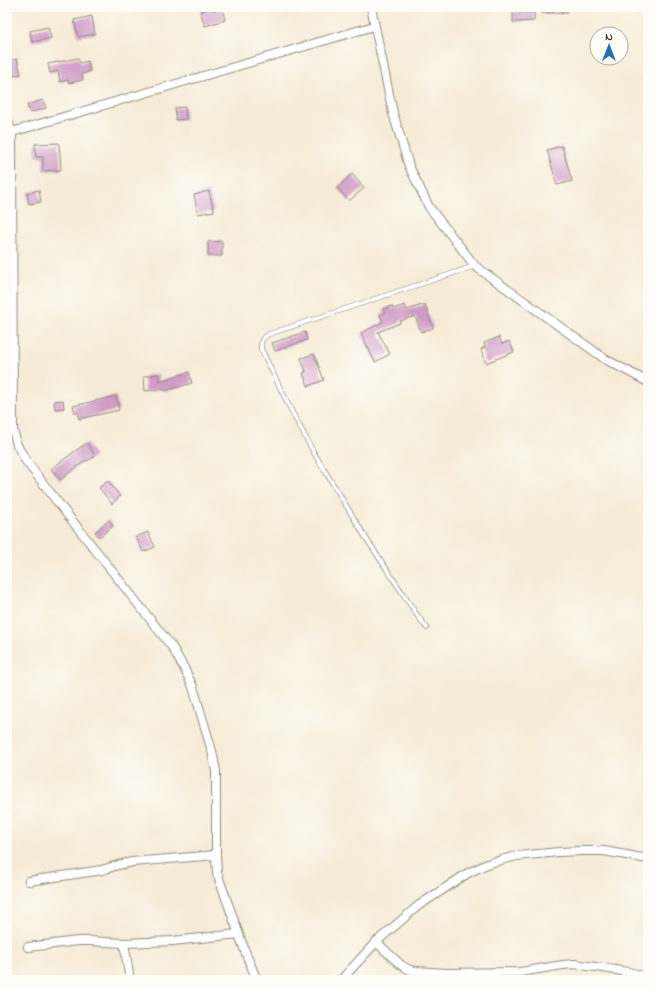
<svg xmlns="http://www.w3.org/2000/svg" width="655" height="987" font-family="'Indie Flower',sans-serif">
  <rect width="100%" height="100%" fill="#fdfcf7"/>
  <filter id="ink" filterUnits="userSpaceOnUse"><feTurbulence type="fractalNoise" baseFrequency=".025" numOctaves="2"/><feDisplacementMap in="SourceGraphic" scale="8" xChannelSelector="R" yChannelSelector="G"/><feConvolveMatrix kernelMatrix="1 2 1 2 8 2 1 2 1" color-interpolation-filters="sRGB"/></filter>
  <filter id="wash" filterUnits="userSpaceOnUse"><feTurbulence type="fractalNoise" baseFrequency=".012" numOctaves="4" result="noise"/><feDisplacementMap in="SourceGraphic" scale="16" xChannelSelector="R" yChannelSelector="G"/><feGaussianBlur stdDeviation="0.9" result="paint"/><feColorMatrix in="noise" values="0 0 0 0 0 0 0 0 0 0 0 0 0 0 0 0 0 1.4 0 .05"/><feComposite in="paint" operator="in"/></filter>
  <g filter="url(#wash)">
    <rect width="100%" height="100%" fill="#f6ebd6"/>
    <g id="blocks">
      <!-- building -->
      <g fill="#d09bc7">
        <rect x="542" y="7" width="25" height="6"/>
        <polygon points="213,8 214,11 222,8 225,20 205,26 200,11"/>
        <polygon points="513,12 534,13 534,21 513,22"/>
        <polygon points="92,16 95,34 78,37 74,20"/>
        <polygon points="48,27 51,38 32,42 30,31"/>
        <polygon points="78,58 80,63 88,61 90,71 82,74 83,80 69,83 68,80 60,82 58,71 50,73 48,64"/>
        <polygon points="17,59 21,74 8,77 7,72 7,61"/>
        <polygon points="43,100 46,108 30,113 27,105"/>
        <polygon points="185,107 186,119 176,120 175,108"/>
        <polygon points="59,143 61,170 43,171 43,157 36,157 35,144"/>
        <polygon points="562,146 572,181 557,185 547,150"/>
        <polygon points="352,174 364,188 349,201 337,188"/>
        <polygon points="39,190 41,202 29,204 27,193"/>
        <polygon points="209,191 214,211 198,214 194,195"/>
        <polygon points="222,241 222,256 208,256 208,242"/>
        <polygon points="425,304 433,328 421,332 415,316 400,321 400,323 378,332 390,354 375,362 361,333 383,322 380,315 385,313 383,309 392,306 393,309 405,305 407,310"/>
        <polygon points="305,332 307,340 275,351 272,343"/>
        <polygon points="499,337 502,344 509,341 514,352 486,363 481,349 485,347 484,343"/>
        <polygon points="314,354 324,380 308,386 303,373 306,372 301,358"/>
        <polygon points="189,372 192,383 165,391 165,389 145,391 144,376 158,374 159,381"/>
        <polygon points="116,396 119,410 79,419 78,412 75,413 73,406"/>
        <polygon points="63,400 64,408 55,409 54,401"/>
        <polygon points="87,443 95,456 87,461 86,460 60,480 51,469 78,449"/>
        <polygon points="108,481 120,496 112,504 99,488"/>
        <polygon points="109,520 113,526 99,537 95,532"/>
        <polygon points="148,532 155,547 143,552 136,537"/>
      </g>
    </g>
  </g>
  <g filter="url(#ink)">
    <use href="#blocks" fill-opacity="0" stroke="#908b80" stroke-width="1"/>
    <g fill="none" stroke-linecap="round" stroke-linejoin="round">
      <defs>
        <path id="service" d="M427,628l-10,-13 -51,-77 -52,-85 -21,-39 -32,-65c0,-9 0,-10 8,-15l206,-68"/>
        <g id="minor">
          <polyline points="371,7 393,113 409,166 429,207 475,266 605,359 648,382"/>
          <polyline points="7,119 12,132 13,429 17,445 26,461 59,504 172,647 184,668 193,687 212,751 216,771 216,855 217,873 246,954 257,980"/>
          <polyline points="12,132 374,26"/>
          <polyline points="29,881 102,870 118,865 132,862 216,855"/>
          <polyline points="376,942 401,965 410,970 416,971 446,973 520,972 563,965 574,964 603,968 628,972 648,977"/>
          <polyline points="124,943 130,980"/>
          <polyline points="28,947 78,941 89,941 124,943 173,941 238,934"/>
          <polyline points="341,980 376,942 418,906 468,873 487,864 501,860 517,856 559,852 582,851 604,851 648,859"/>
        </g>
      </defs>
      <!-- service casing -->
      <use href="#service" stroke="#908b80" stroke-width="5.5"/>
      <!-- minor casing -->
      <use href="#minor" stroke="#908b80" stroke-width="10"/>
      <!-- service -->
      <use href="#service" stroke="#fff" stroke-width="4"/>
      <!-- minor -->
      <use href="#minor" stroke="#fff" stroke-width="8"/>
    </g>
  </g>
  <!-- margin -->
  <rect width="655" height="987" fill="none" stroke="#fdfcf7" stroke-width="24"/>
  <!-- north arrow -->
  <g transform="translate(609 46)"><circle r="19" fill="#fdfcf7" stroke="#a9a8a5"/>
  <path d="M0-3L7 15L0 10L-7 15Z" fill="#1f6fb2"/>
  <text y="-6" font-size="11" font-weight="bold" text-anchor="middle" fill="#2b2b2b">N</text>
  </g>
</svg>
